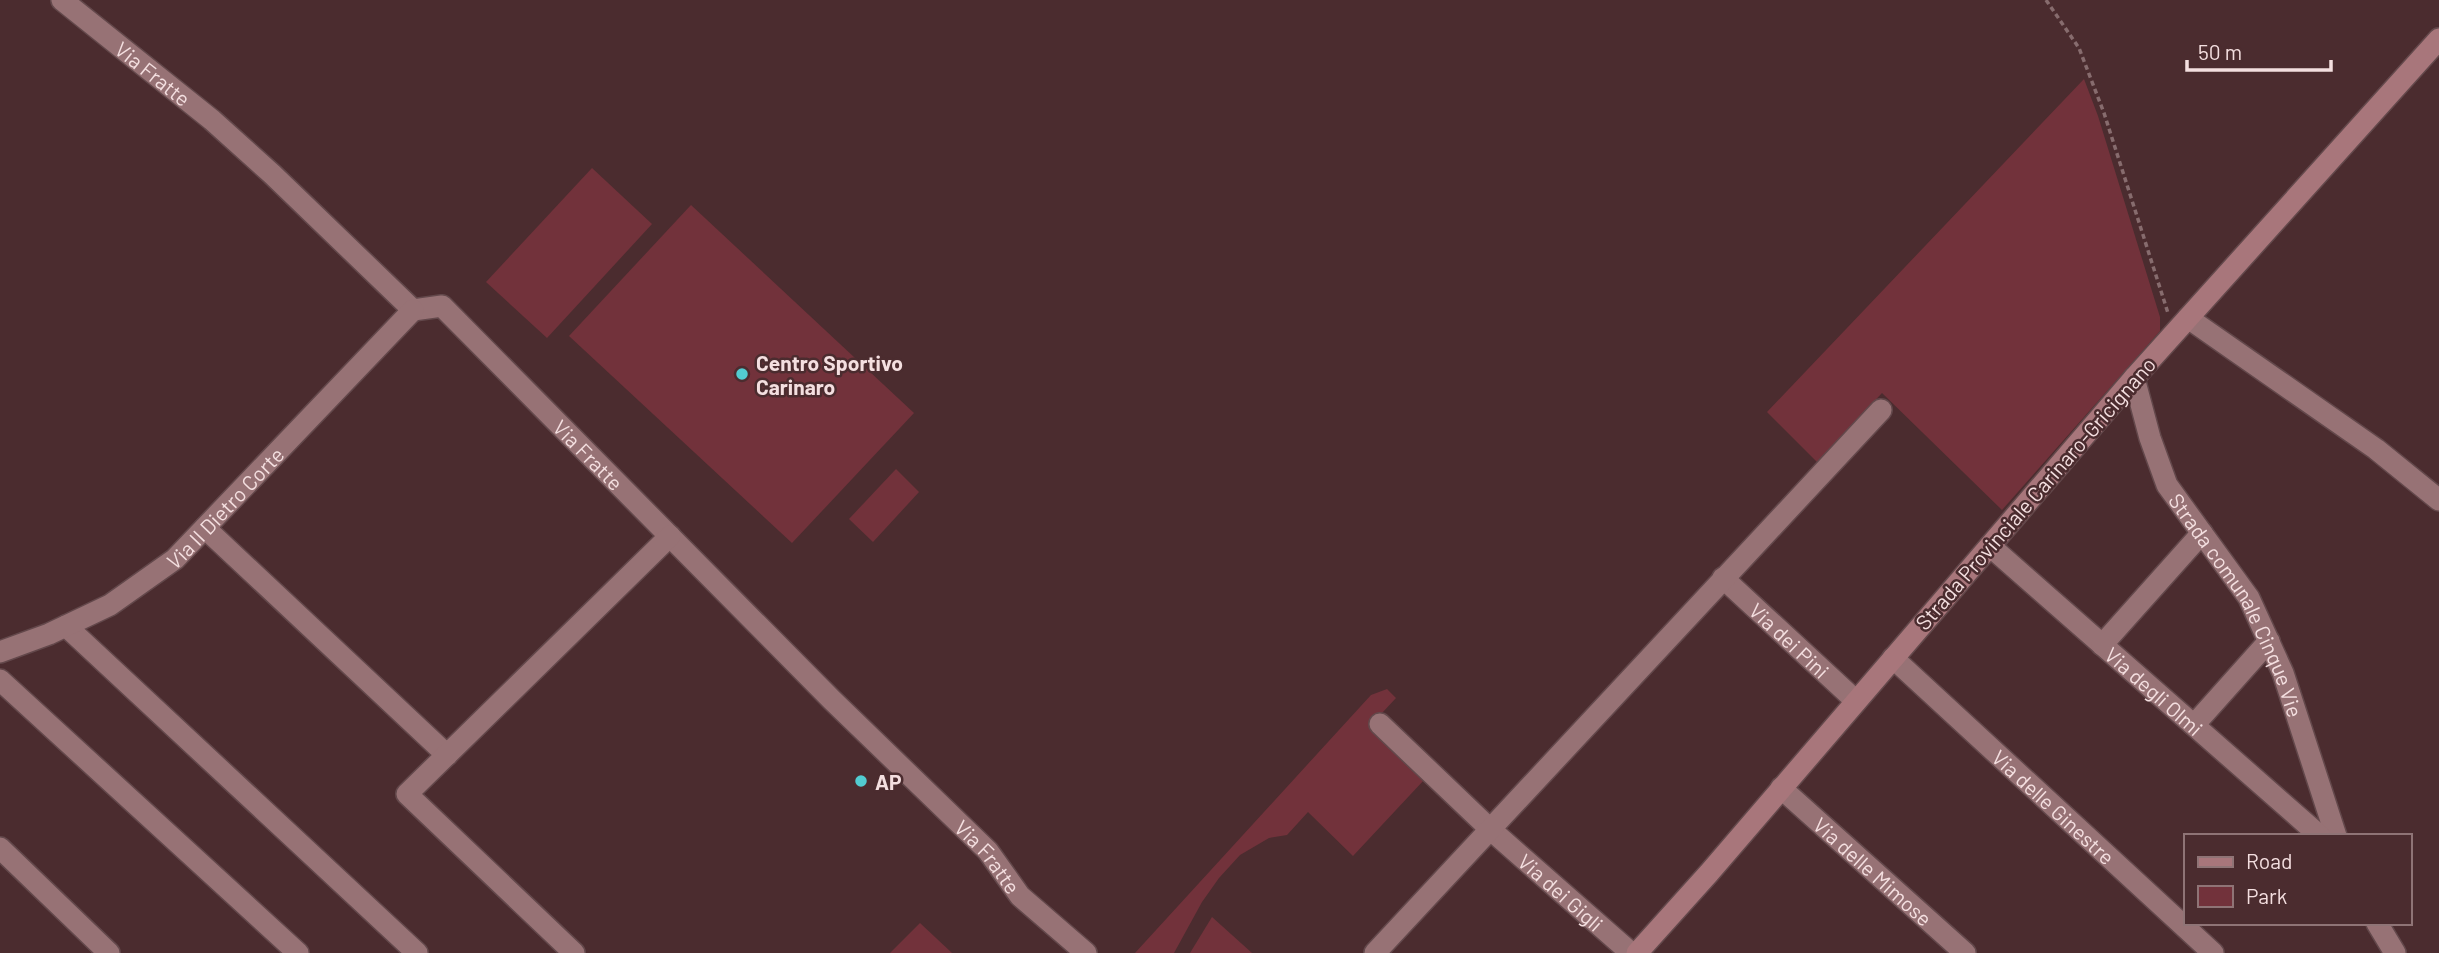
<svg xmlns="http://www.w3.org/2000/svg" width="2439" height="953" font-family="Barlow,sans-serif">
  <rect width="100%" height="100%" fill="#4b2c2f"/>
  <!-- green -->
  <g fill="#72323b">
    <polygon points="2084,79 2098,116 2160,317 2160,331 2002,510 1882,393 1817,462 1767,412"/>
    <polygon points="592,168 652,224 547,338 486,282"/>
    <polygon points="691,205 914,413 792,543 569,336"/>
    <polygon points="896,469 919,492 873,542 849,519"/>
    <polygon points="1387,689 1396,698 1369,727 1424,780 1353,856 1308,812 1287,835 1269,838 1240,855 1219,878 1202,902 1174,953 1135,953 1371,695"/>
    <polygon points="1212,917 1252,953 1190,953"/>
    <polygon points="920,923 952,953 890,953"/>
  </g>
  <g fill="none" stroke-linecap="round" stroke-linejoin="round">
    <defs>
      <g id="street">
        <path id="s1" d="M62,0l150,120 60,54 141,136"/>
        <path id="s2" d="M413,310l29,-4 390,394 156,151 32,45 66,57"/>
        <polyline points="2188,318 2376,449 2439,500"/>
        <path id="s3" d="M2134,378l16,60 17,47 82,113 34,75 53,163"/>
        <polyline points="205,528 447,755"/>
        <path id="s4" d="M1990,546l330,290"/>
        <path id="s5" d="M1723,578l133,123"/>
        <polyline points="66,626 417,953"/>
        <polyline points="2102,645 2202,533"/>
        <path id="s6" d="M0,652l49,-18 61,-29 65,-46 238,-249"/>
        <path id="s7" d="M1893,658l320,295"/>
        <polyline points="0,680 298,953"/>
        <path id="s8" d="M1380,724l110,105 141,124"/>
        <polyline points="2194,725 2269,641"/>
        <path id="s9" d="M1781,788l184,165"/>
        <polyline points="0,848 109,953"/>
        <polyline points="2377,923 2395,953"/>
        <polyline points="574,953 407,794 670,536"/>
        <polyline points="1375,953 1881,410"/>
      </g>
      <polyline id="secondary" points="1637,953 1709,873 2134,378 2439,39"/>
    </defs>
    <!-- street casing -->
    <use href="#street" stroke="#63484b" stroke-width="24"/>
    <!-- secondary casing -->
    <use href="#secondary" stroke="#63484b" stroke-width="24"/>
    <!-- path -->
    <polyline stroke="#876c6e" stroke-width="3.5" stroke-dasharray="5 3.5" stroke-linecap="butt" points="2046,0 2079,48 2104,113 2168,313"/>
    <!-- street -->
    <use href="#street" stroke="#977275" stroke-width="21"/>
    <!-- secondary -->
    <use href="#secondary" stroke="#a8767b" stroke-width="21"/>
  </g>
  <!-- markers -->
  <g fill="#52ccd1" stroke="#4b2c2f" stroke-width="2.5">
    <circle cx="742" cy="374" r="7"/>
    <circle cx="861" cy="781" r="7"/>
  </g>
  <g text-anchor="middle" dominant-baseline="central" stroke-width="5" stroke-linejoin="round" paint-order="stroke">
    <!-- street labels -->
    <g font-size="21" fill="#f4dfe0" stroke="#4b2c2f">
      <text stroke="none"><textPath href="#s1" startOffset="117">Via Fratte</textPath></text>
      <text stroke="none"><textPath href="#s2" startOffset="238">Via Fratte</textPath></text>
      <text transform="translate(2035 493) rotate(-49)">Strada Provinciale Carinaro-Gricignano</text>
      <text stroke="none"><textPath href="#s6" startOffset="271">Via II Dietro Corte</textPath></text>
      <text stroke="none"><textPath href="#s3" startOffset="252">Strada comunale Cinque Vie</textPath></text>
      <text stroke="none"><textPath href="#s5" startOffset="91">Via dei Pini</textPath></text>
      <text stroke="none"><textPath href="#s4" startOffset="219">Via degli Olmi</textPath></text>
      <text stroke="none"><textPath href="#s7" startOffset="219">Via delle Ginestre</textPath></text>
      <text stroke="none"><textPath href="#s2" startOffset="805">Via Fratte</textPath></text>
      <text stroke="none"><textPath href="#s9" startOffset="124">Via delle Mimose</textPath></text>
      <text stroke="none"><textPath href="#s8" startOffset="247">Via dei Gigli</textPath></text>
    </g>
    <!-- poi labels -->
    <g font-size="21" font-weight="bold" fill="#f4dfe0" stroke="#4b2c2f" text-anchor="start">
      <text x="756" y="362">Centro Sportivo<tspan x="756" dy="24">Carinaro</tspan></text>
      <text x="875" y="781">AP</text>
    </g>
  </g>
  <!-- legend -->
  <rect x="2184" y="834" width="228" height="91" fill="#4b2c2f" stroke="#8f7476" stroke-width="2"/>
  <rect x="2198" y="857" width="35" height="10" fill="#a8767b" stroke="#8f7476" stroke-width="2"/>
  <text x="2246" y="869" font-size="21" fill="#f4dfe0">Road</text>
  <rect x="2198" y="886" width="35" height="21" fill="#72323b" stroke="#8f7476" stroke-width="2"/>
  <text x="2246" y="904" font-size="21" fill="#f4dfe0">Park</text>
  <!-- scale -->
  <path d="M2187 60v10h144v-10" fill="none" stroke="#f4dfe0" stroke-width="3.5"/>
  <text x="2198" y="60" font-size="21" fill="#f4dfe0" stroke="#4b2c2f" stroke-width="5" paint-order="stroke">50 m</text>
</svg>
